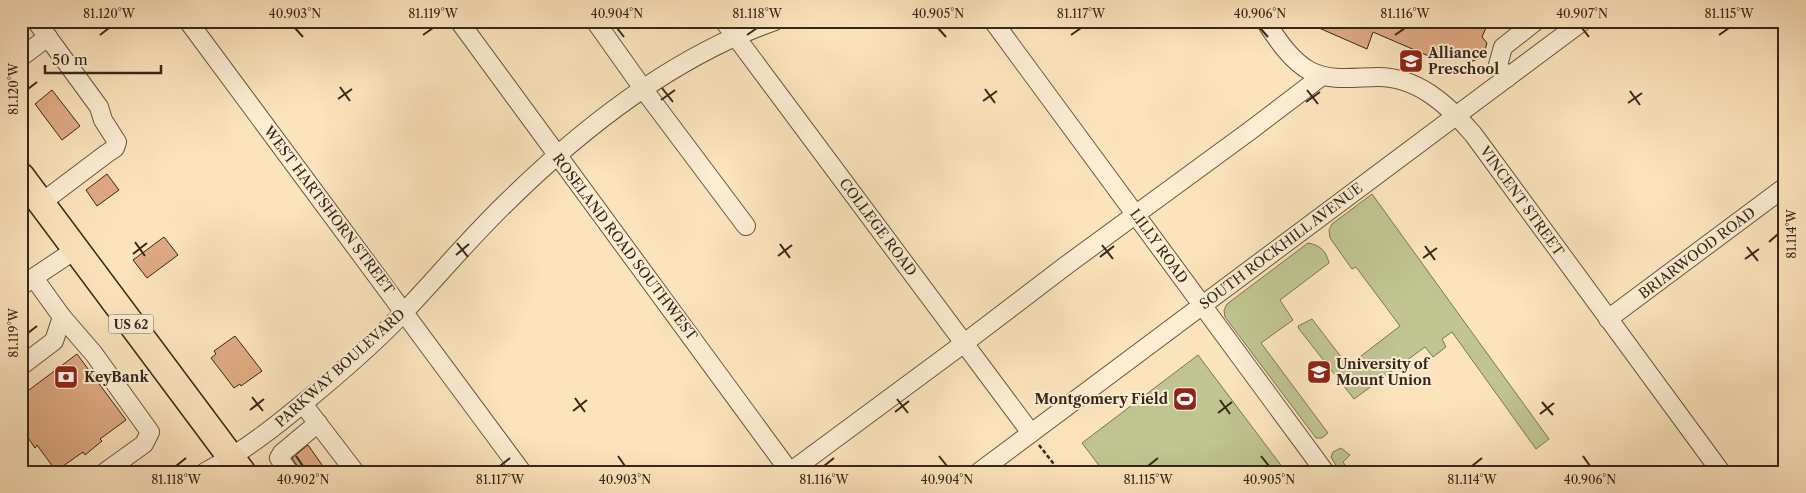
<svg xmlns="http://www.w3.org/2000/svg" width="1806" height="493" font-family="'Libre Caslon Text',serif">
  <rect width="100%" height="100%" fill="#fbe3bc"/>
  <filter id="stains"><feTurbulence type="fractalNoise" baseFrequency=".004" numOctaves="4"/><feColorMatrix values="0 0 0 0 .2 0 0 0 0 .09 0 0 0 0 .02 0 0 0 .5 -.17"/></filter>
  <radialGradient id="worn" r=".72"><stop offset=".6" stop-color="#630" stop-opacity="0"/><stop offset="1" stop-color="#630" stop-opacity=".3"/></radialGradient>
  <!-- green -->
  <g fill="#bfc490" stroke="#7a7654">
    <polygon points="1372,194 1549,439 1536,449 1452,332 1442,339 1446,347 1433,357 1425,347 1354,399 1299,329 1298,326 1312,319 1348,366 1400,326 1356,267 1352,269 1330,238 1329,230 1332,224"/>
    <path d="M1308,243c12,2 18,8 21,20l-49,37 13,20 -32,23 67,90 -6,5h-6l-91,-121 -1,-7 3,-6z"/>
    <polygon points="1198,355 1286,472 1104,472 1082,443"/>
    <polygon points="1341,448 1350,455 1343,462 1349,471 1340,472 1331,457 1333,452"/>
  </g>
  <!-- building -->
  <g fill="#dfaa83" stroke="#362719">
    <polygon points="1303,21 1489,21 1482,37 1487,43 1483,57 1470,62 1453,53 1451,58 1434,50 1431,57 1373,32 1367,49"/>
    <polygon points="52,90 80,126 62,140 35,104"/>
    <polygon points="107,174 119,190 97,206 86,190"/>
    <polygon points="164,237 178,255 147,278 133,260"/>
    <polygon points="235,336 262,371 241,386 240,384 234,388 211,358 216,354 214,351"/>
    <polygon points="77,354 126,420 100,439 102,441 85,455 83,452 56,471 37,445 35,448 24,432 26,430 21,423 21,396"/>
    <polygon points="308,445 327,472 302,472 298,467 292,458"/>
  </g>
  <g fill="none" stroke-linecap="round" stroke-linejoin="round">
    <defs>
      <g id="minor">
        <polyline points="36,21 99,107 103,120 117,142 115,148 106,154 41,203"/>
        <polyline points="188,21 522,472"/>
        <polyline points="459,21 790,472"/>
        <polyline points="595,21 644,90 746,226"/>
        <polyline points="724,21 1031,433"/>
        <polyline points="993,21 1325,472"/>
        <path d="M1265,21c12,18 26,40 45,50 22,11 45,6 68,6 40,0 70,28 95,57l248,338"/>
        <polyline points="21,57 48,37"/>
        <polyline points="1507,78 1498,65 1503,47 1536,21"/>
        <polyline points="34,278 62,317 94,354 150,432 144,444 105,472"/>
        <polyline points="21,286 75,250"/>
        <polyline points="1608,319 1785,187"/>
        <polyline points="21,366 54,341 62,317"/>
        <polyline points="303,404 355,472"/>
        <path d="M205,472c42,-22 77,-51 113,-81 30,-25 60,-51 87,-80 33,-35 65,-73 100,-107 76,-75 169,-148 270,-183"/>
        <polyline points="289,472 279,458 282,453 318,423"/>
        <polyline points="790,472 963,344 1068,264 1251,130 1322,76"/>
        <polyline points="979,472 1583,21"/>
      </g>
      <polyline id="highway" points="21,176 242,472"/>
    </defs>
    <!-- minor casing -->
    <use href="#minor" stroke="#675642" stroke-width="20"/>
    <!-- highway casing -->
    <use href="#highway" stroke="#362719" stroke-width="29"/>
    <!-- path -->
    <polyline stroke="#362719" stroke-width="2.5" stroke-dasharray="4 2.5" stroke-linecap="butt" points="1039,445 1060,472"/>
    <!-- minor -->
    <use href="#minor" stroke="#fcedd3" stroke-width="18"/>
    <!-- highway -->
    <use href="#highway" stroke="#fbe3bc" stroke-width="26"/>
  </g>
  <!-- ticks -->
  <path fill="none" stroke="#362719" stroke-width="2" d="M295,28l8,9M617,28l7,9M938,28l8,9M1260,28l8,9M1582,28l7,9M100,35l9,-7M423,35l10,-7M747,35l10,-7M1071,35l10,-7M1395,35l10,-7M1719,35l10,-7M340,87l10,14M662,88l11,14M28,89l9,-7M985,89l10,14M1307,90l11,14M1630,91l10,14M338,99l14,-10M661,100l14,-10M983,101l14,-10M1306,102l14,-10M1628,103l14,-10M135,242l10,14M1769,242l9,-8M457,243l11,14M780,244l10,14M1102,245l11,14M1425,246l10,14M1747,247l11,14M133,254l14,-11M456,255l13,-11M778,256l14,-11M1100,257l14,-11M1423,258l14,-10M1745,259l14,-10M28,333l9,-7M252,397l11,14M575,398l10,14M897,399l11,14M1220,400l10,14M1542,402l11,13M250,410l14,-11M573,411l14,-11M895,412l14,-11M1218,413l14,-11M1540,414l14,-11M296,456l7,10M618,456l7,10M939,456l8,10M1261,456l8,10M1583,456l7,10M176,466l10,-8M500,466l10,-8M824,466l10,-8M1148,466l10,-8M1472,466l10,-8"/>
  <!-- icons -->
  <defs>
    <symbol id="school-square" viewBox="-11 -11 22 22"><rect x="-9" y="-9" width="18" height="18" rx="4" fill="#8f2418" stroke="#fcedd3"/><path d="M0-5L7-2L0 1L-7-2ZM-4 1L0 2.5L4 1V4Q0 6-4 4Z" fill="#fff"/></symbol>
    <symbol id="university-square" viewBox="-11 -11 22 22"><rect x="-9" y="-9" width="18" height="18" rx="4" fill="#8f2418" stroke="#fcedd3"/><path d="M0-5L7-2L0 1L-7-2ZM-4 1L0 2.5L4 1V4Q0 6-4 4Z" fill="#fff"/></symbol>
    <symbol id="bank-square" viewBox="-11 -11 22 22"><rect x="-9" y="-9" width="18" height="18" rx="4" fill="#8f2418" stroke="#fcedd3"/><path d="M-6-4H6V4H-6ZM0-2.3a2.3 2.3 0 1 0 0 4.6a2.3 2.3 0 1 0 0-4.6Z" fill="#fff"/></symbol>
    <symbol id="stadium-square" viewBox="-11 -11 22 22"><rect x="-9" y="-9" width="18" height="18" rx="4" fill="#8f2418" stroke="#fcedd3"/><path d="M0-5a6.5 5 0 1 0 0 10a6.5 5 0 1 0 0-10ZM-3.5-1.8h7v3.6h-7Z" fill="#fff"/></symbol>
  </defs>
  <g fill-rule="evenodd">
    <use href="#school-square" x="1397" y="47" width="28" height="28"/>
    <use href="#university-square" x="1305" y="358" width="28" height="28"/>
    <use href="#bank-square" x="52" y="363" width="28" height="28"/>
    <use href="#stadium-square" x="1171" y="385" width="28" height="28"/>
  </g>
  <g text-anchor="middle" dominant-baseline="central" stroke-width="4" stroke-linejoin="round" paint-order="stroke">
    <!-- shield labels -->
    <rect fill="#fcedd3" stroke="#716251" stroke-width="1" x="108.5" y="314.5" width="45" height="19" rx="4"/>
    <g font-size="12" font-weight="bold" fill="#362719">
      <text x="131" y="324">US 62</text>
    </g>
    <!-- poi labels -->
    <g font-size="14" font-weight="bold" fill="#362719" stroke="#fcedd3" text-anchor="start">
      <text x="1428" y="53">Alliance<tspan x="1428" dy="16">Preschool</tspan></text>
      <text x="1336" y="364">University of<tspan x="1336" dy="16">Mount Union</tspan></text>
      <text x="84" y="377">KeyBank</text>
      <text x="1168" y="399" text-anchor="end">Montgomery Field</text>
    </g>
    <!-- street labels -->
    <g font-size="14" fill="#362719" stroke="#fcedd3">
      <text transform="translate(1522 201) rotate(54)">VINCENT STREET</text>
      <text transform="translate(329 210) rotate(53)">WEST HARTSHORN STREET</text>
      <text transform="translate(878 227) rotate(53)">COLLEGE ROAD</text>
      <text transform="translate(1159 246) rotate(54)">LILLY ROAD</text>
      <text transform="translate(1281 246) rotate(-37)">SOUTH ROCKHILL AVENUE</text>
      <text transform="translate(625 247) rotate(53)">ROSELAND ROAD SOUTHWEST</text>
      <text transform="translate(1697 253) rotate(-37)">BRIARWOOD ROAD</text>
      <text transform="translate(340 368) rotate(-42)">PARKWAY BOULEVARD</text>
    </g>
  </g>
  <!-- margin -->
  <rect width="1806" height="493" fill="none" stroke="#fbe3bc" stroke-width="55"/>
  <!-- scale -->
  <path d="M45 65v8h116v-8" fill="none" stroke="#362719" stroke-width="2.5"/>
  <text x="52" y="65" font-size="15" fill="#362719" stroke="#fcedd3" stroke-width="4" paint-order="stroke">50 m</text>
  <rect x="28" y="28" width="1750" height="438" fill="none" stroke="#362719" stroke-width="2"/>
  <g font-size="12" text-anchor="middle" fill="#362719">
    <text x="109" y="18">81.120°W</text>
    <text x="295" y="18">40.903°N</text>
    <text x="433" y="18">81.119°W</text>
    <text x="617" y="18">40.904°N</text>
    <text x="757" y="18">81.118°W</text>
    <text x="938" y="18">40.905°N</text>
    <text x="1081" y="18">81.117°W</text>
    <text x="1260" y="18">40.906°N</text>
    <text x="1405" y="18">81.116°W</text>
    <text x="1582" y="18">40.907°N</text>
    <text x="1729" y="18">81.115°W</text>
    <text transform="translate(14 89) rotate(-90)" y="4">81.120°W</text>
    <text transform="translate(1792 234) rotate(-90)" y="4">81.114°W</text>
    <text transform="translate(14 333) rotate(-90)" y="4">81.119°W</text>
    <text x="176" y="484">81.118°W</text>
    <text x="303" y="484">40.902°N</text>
    <text x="500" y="484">81.117°W</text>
    <text x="625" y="484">40.903°N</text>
    <text x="824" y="484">81.116°W</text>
    <text x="947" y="484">40.904°N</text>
    <text x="1148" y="484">81.115°W</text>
    <text x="1269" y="484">40.905°N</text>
    <text x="1472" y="484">81.114°W</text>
    <text x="1590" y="484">40.906°N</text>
  </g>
  <rect width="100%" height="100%" filter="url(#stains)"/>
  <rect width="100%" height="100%" fill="url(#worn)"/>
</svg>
